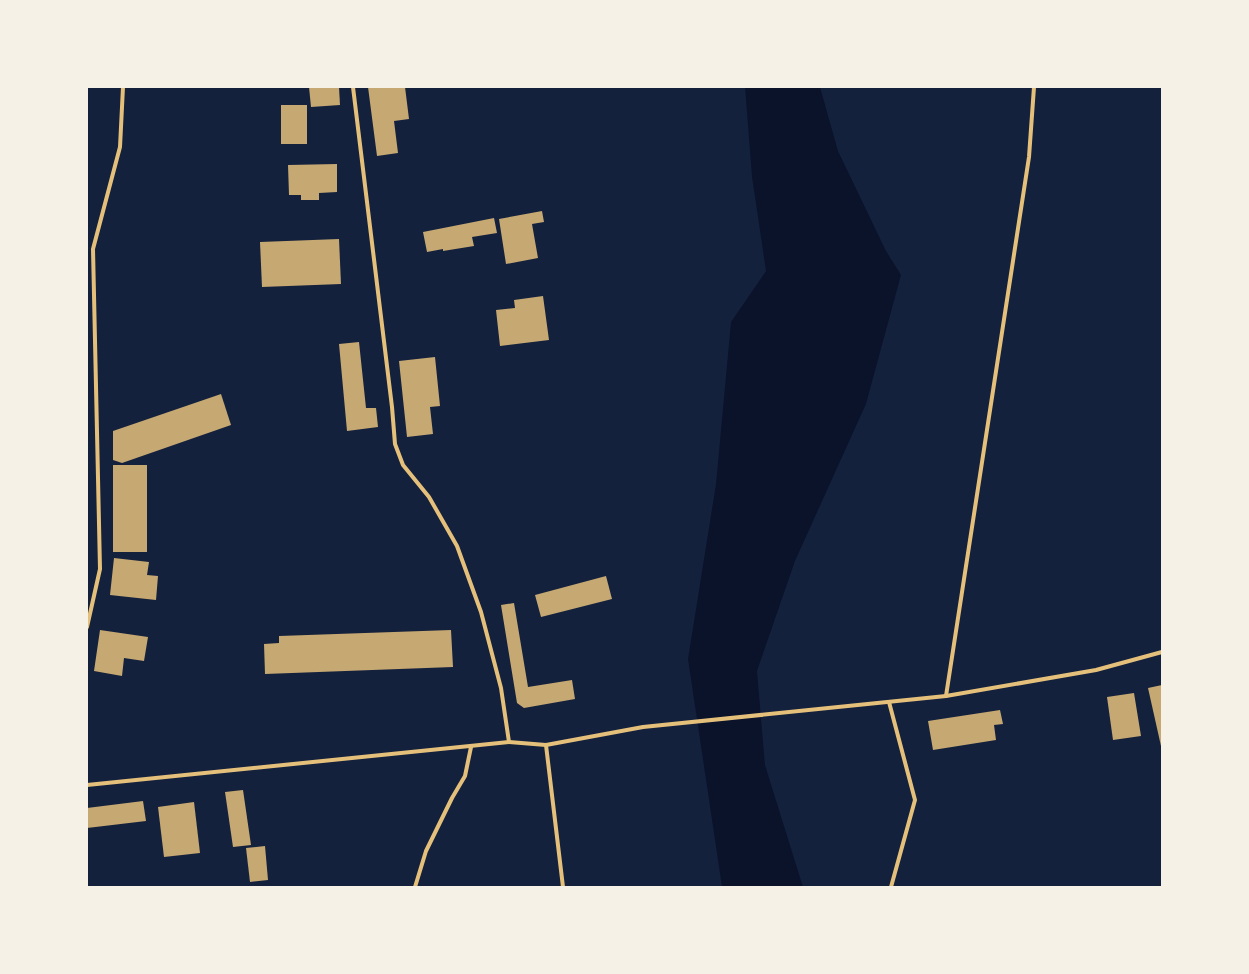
<svg xmlns="http://www.w3.org/2000/svg" width="1249" height="974" font-family="'Fira Sans Condensed',sans-serif">
  <rect width="100%" height="100%" fill="#14213d"/>
  <!-- water -->
  <polygon fill="#0b132b" points="745,87 820,87 838,151 886,251 901,275 866,404 795,561 757,671 765,765 803,887 722,887 688,659 716,484 731,322 766,271 752,177"/>
  <!-- building -->
  <g fill="#c6a872">
    <polygon points="309,87 339,87 340,105 311,107"/>
    <polygon points="368,87 405,87 409,119 394,121 398,153 377,156"/>
    <rect x="281" y="105" width="26" height="39"/>
    <polygon points="337,164 337,192 319,193 319,200 301,200 301,195 289,195 288,165"/>
    <polygon points="542,211 544,222 532,224 538,258 506,264 499,219"/>
    <polygon points="494,218 497,233 472,237 474,246 443,251 443,249 427,252 423,232"/>
    <polygon points="339,239 341,284 262,287 260,242"/>
    <polygon points="543,296 549,340 500,346 496,310 515,308 514,300"/>
    <polygon points="359,342 366,408 376,408 378,427 347,431 339,344"/>
    <polygon points="435,357 440,406 430,407 433,434 407,437 399,361"/>
    <polygon points="221,394 231,425 122,463 113,460 113,431"/>
    <rect x="113" y="465" width="34" height="87"/>
    <polygon points="114,558 149,562 147,575 158,576 156,600 110,595"/>
    <polygon points="606,576 612,599 541,617 535,595"/>
    <polygon points="514,603 528,687 572,680 575,699 524,708 517,703 501,605"/>
    <polygon points="100,630 148,637 144,661 124,658 122,676 94,671"/>
    <polygon points="451,630 453,667 265,674 264,644 279,643 279,636"/>
    <polygon points="1162,685 1162,745 1161,746 1148,688"/>
    <polygon points="1134,693 1141,736 1113,740 1107,697"/>
    <polygon points="1000,710 1003,724 994,725 996,740 933,750 928,721"/>
    <polygon points="243,790 251,845 233,847 225,792"/>
    <polygon points="143,801 146,821 87,828 87,808"/>
    <polygon points="194,802 200,853 164,857 158,807"/>
    <polygon points="265,846 268,880 250,882 246,848"/>
  </g>
  <g fill="none" stroke-linecap="round" stroke-linejoin="round">
    <!-- minor -->
    <g stroke="#e5c07b" stroke-width="4">
      <polyline points="353,87 392,407 395,444 403,465 429,497 457,546 481,612 501,688 509,742"/>
      <polyline points="87,627 100,569 93,249 120,147 123,87"/>
      <polyline points="946,696 1029,157 1034,87"/>
      <polyline points="889,702 915,800 891,887"/>
      <polyline points="546,745 563,887"/>
      <polyline points="87,785 509,742 546,745 643,727 946,696 1096,670 1162,652"/>
      <polyline points="415,887 426,851 452,798 465,776 471,747"/>
    </g>
  </g>
  <!-- border -->
  <rect width="1249" height="974" fill="none" stroke="#f6f1e7" stroke-width="176"/>
</svg>
